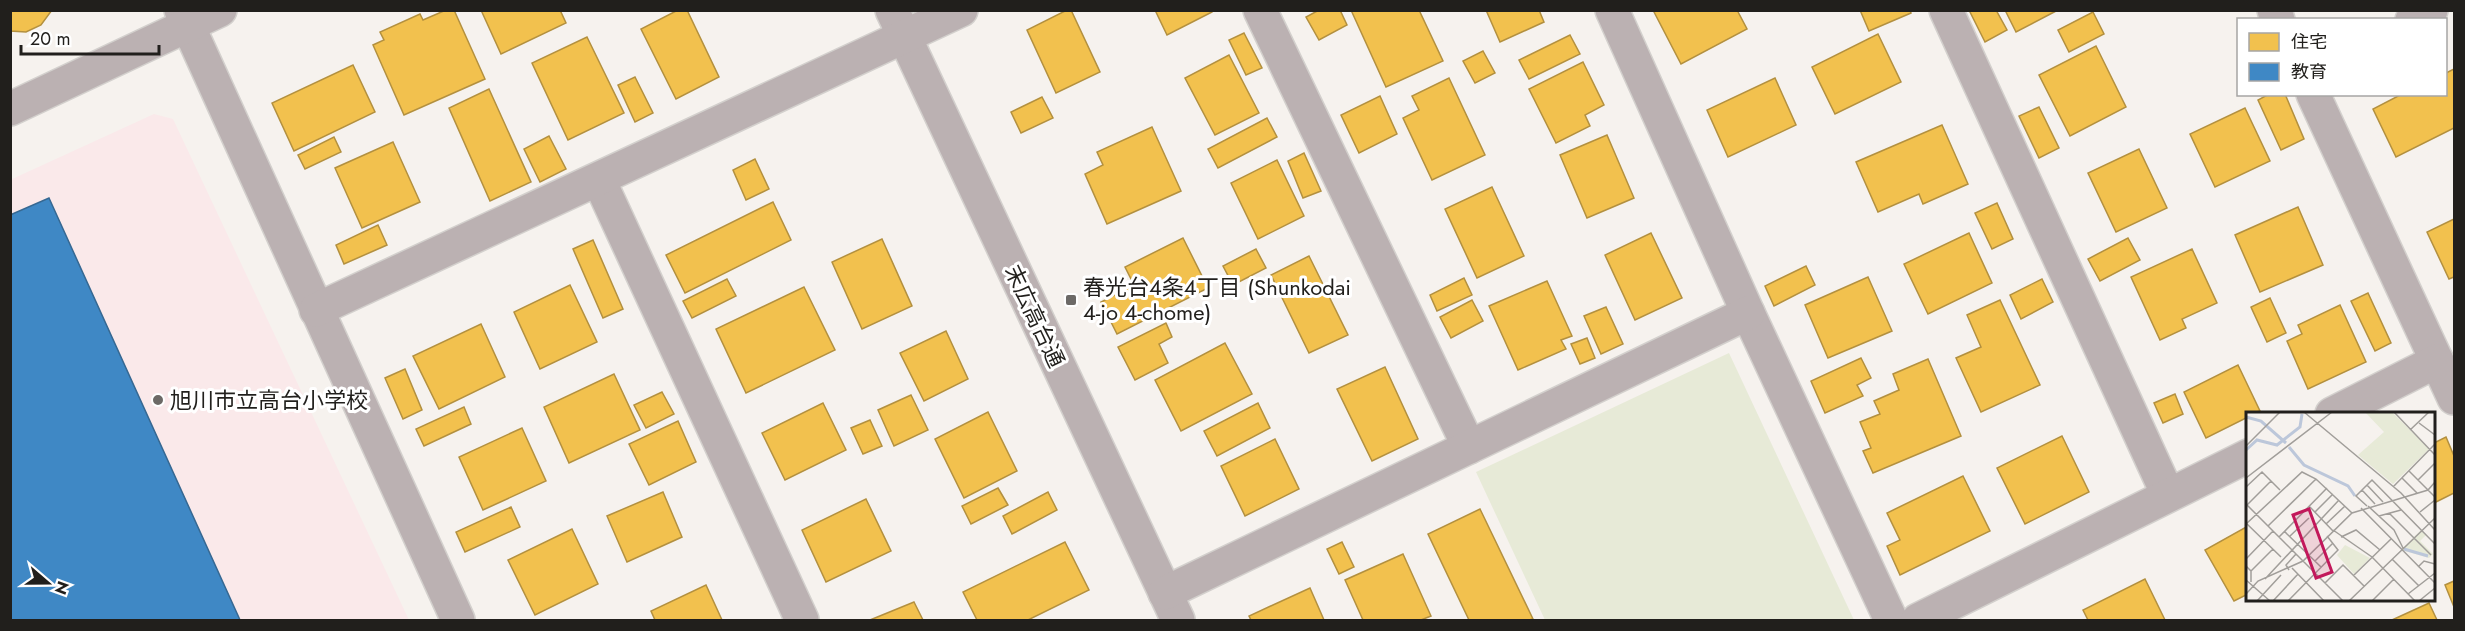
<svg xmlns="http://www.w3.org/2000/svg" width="2465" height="631" font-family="Jost,'Noto Sans JP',sans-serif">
  <rect width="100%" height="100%" fill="#f6f2ee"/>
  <!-- education -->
  <polygon fill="#fae9ea" points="154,114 173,119 409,620 11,620 10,180"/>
  <!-- green -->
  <polygon fill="#e7ead7" points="1729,353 1854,620 1545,620 1476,472"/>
  <!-- homes -->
  <g fill="#f2c14e" stroke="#b3903f" stroke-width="1.5">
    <polygon points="10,10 52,10 41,25 26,32 10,31"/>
    <polygon points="446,10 454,10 485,79 404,115 373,45 384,40 380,32 420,14 423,20"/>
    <polygon points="481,10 560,10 566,23 501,54"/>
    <polygon points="678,10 687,10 719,77 676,99 641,29"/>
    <polygon points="1067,10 1071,10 1100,72 1056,93 1027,30"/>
    <polygon points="1155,10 1212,10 1212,12 1167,35"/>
    <polygon points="1319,10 1340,10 1347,25 1319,40 1306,17"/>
    <polygon points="1351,10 1419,10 1443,61 1386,87"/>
    <polygon points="1486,10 1539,10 1544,22 1500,42"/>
    <polygon points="1653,10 1737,10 1747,29 1681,64"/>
    <polygon points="1860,10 1910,10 1911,13 1869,31"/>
    <polygon points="1969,10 1996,10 2007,30 1985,42"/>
    <polygon points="2005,10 2058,10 2016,32"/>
    <polygon points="2093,12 2104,34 2069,52 2058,30"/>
    <polygon points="1244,33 1262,68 1246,75 1229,40"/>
    <polygon points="1878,34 1901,82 1835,114 1812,67"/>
    <polygon points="1570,35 1580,54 1529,79 1519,60"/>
    <polygon points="587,37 624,113 568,140 532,63"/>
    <polygon points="2096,46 2126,107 2070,136 2039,75"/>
    <polygon points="1483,51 1495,73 1475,83 1463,61"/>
    <polygon points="1229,55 1259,113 1215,135 1185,78"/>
    <polygon points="1583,62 1604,105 1585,115 1590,126 1556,143 1529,89"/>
    <polygon points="353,65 375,112 294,151 272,103"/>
    <polygon points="2454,69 2454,128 2396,157 2373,109 2402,94 2446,94 2446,73"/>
    <polygon points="635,77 653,113 635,122 618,85"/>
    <polygon points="1449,78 1485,155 1432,180 1403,118 1419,110 1412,96"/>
    <polygon points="1775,78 1796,125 1728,157 1707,110"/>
    <polygon points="489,89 531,182 490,201 449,108"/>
    <polygon points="2269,94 2285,94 2304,139 2281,150 2258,100"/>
    <polygon points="1380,96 1397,134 1359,153 1341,115"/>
    <polygon points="1042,97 1053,118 1021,133 1011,112"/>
    <polygon points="2039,107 2059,148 2039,158 2019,116"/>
    <polygon points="2245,108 2270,161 2215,187 2190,134"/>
    <polygon points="1267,118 1277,137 1218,168 1208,149"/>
    <polygon points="1942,125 1968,184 1923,204 1919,194 1878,212 1856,162"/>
    <polygon points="1152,127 1181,191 1107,224 1085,174 1103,165 1097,152"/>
    <polygon points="1607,135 1634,198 1587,218 1560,155"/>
    <polygon points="549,136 566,169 540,182 524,149"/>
    <polygon points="334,137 341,152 305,169 298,155"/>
    <polygon points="393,142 420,202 362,228 335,168"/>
    <polygon points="2139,149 2167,208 2116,232 2088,173"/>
    <polygon points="1304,153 1321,191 1303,198 1288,161"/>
    <polygon points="755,159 769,189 746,200 733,170"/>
    <polygon points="1277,160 1304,216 1258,239 1231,183"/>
    <polygon points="1492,187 1524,256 1477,278 1445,209"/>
    <polygon points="773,202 791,240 685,293 666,255"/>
    <polygon points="1997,203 2013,239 1992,249 1975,213"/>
    <polygon points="2298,207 2323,265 2260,292 2235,235"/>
    <polygon points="2454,219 2454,277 2449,279 2427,232"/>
    <polygon points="378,225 387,245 344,264 336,245"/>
    <polygon points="1651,233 1682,298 1635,320 1605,255"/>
    <polygon points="1969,233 1992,283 1928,314 1904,264"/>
    <polygon points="1183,238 1208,288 1117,334 1101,302 1134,285 1125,267"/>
    <polygon points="2128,238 2140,260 2100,281 2088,259"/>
    <polygon points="882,239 912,306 862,329 832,262"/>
    <polygon points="593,240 623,309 603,318 573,249"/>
    <polygon points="1256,249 1266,268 1233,285 1223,266"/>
    <polygon points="2192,249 2217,303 2182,319 2186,328 2160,340 2131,277"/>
    <polygon points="1309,256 1348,335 1309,353 1271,275"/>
    <polygon points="1806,266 1815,285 1774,306 1765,286"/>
    <polygon points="1868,277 1892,331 1828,358 1805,305"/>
    <polygon points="1464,278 1472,295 1437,311 1430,295"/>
    <polygon points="727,279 736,296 692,318 683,301"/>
    <polygon points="2042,279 2053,302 2021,319 2010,295"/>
    <polygon points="1547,281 1572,336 1561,340 1566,349 1518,370 1489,306"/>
    <polygon points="570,285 597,342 540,369 514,312"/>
    <polygon points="804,287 835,350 746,393 716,329"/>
    <polygon points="2368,293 2391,343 2375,351 2351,301"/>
    <polygon points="2270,298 2286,333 2267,342 2251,307"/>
    <polygon points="1472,300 1483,321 1451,338 1440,317"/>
    <polygon points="2000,300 2040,385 1981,412 1956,358 1981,347 1967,315"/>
    <polygon points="2340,305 2366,362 2308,389 2287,341 2302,334 2298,325"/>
    <polygon points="1606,307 1623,344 1601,354 1584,316"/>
    <polygon points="1166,323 1172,337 1159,344 1168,363 1135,380 1118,347"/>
    <polygon points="481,324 505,377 439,409 413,356"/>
    <polygon points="946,331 968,379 924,401 900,353"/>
    <polygon points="1587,338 1595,358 1580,364 1571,344"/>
    <polygon points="1225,343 1252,394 1181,431 1155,380"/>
    <polygon points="1861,358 1871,378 1857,385 1863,396 1825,413 1811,381"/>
    <polygon points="1928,359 1961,436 1873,473 1863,451 1871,448 1860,422 1880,414 1874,401 1899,390 1893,374"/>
    <polygon points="2238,365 2260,411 2248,414 2248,417 2206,438 2184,392"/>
    <polygon points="1385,367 1418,439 1372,461 1337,389"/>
    <polygon points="405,369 422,410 403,419 385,378"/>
    <polygon points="614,374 640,430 569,463 544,407"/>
    <polygon points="662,392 674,414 646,428 634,405"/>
    <polygon points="2175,394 2183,414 2163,423 2154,403"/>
    <polygon points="911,395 928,430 894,446 878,410"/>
    <polygon points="823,403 846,450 785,480 762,433"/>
    <polygon points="1258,403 1270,428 1217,456 1204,431"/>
    <polygon points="464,407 471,424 424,446 416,429"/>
    <polygon points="988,412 1017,471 964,498 935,439"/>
    <polygon points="870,420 882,446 863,454 851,428"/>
    <polygon points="678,421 696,462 649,485 629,444"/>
    <polygon points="522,428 546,481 483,510 459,457"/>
    <polygon points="2062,436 2089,492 2025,524 1997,468"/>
    <polygon points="2446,437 2454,456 2454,493 2434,503 2434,443"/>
    <polygon points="1275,439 1299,489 1245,516 1221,466"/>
    <polygon points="1963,476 1990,531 1900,575 1887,546 1900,540 1887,513"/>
    <polygon points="998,488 1008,505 971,524 962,506"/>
    <polygon points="663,492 682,537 627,562 607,516"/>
    <polygon points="1048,492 1057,510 1012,534 1003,516"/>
    <polygon points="866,499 891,551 826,582 802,530"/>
    <polygon points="511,507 520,527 465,552 456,532"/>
    <polygon points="1480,509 1533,619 1529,620 1469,620 1428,534"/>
    <polygon points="2248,526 2248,594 2234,601 2205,550"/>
    <polygon points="572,529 598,584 535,615 508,560"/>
    <polygon points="1065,542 1089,590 1028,620 977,620 963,592"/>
    <polygon points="1342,542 1354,567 1339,574 1327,549"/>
    <polygon points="1403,554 1431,616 1421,620 1363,620 1345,580"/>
    <polygon points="2145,579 2165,620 2088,620 2083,610"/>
    <polygon points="2454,581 2454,607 2445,585"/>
    <polygon points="706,585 722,620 655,620 651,611"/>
    <polygon points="1310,588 1324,620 1251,620 1249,616"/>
    <polygon points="914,602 923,620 870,620"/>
    <polygon points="2429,603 2437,620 2392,620"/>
  </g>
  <!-- schools -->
  <polygon fill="#3f88c5" stroke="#366892" stroke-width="1.5" points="49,198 240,620 10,620 10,215"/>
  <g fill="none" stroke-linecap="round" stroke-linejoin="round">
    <defs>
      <g id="minor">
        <polyline points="181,10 458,620"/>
        <polyline points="892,10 1178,620"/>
        <polyline points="1260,10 1469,447"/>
        <polyline points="1612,10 1748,313 1891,620"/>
        <polyline points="1946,10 2168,495"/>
        <polyline points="2274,10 2278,20"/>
        <polyline points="2412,20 2431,10"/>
        <polyline points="2313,94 2454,398"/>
        <polyline points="10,109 220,10"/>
        <polyline points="599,180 802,620"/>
        <polyline points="316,310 961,10"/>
        <polyline points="2332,414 2437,361"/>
        <polyline points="1165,593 1748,313"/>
        <polyline points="1918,620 2248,456"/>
      </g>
    </defs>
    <!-- minor casing -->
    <use href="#minor" stroke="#d3d0cd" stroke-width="36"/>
    <!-- minor -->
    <use href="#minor" stroke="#bbb1b2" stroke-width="33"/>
  </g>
  <!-- markers -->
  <g fill="#6c6966" stroke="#fff" stroke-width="2">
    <rect x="1065" y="294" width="12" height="12" rx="3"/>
    <circle cx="158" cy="400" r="6"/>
  </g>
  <g text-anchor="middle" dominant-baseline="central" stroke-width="6" stroke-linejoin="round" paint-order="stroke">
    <!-- poi labels -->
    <g font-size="22" fill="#211f1c" stroke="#fff" text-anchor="start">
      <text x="1083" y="287">春光台4条4丁目 (Shunkodai<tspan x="1083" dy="25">4-jo 4-chome)</tspan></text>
      <text x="170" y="400">旭川市立高台小学校</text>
    </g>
    <!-- street labels -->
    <g font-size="22" fill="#211f1c" stroke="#fff">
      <text transform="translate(1035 316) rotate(65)">末広高台通</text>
    </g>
  </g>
  <!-- overview -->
  <g transform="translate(2246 412)">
    <rect width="189" height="189" fill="#f6f2ee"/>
    <path d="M119,0h27l37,37 -36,35 -35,-29 26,-23zM175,118l5,5 -6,6 13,13 -4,4 -28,-8zM99,133l25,13 -16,16 -17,-19z" fill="#e7ead7"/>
    <path fill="none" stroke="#bcc7da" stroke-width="3" d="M0,5l15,4 25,22M43,35l15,18 44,21 7,10M0,38l11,-10 20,5 23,-18 2,-13M158,137l24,7"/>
    <path fill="none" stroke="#a19e9a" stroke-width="1.5" d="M58,0l97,81 34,37M148,0l41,43M173,11l16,12M164,18l19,-18M0,34l34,-34M163,59l26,26M0,66l86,-66M156,66l15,15M172,68l17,-17M121,73l16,17M0,75l16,-15 18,18M147,75l42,-43M116,78l13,14M0,92l97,97M1,93l24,-24M63,94l24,25M121,94l-11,-10 16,-16 63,64M122,94l26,24 9,18M115,96l74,75M69,100l18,-18M174,100l15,-12M143,101l42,42M133,104l22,-6M0,111l35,34M0,112l56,-52 14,7 36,34M80,112l19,-18M22,114l48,-47M87,118l39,27 43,44M38,119l37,36M44,124l19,-18M33,125l48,-49M95,125l15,-7 24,20M0,147l27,-28M146,147l27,27M69,149l18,-18M0,154l5,5v11M172,155l6,-6 11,3M46,156l32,33M43,158l-3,-5 10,-11M5,159l22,-22M107,164l38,-37M19,167l74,-79M0,168l24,21M79,171l18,-18 21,21M0,182l12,-13 45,-20 49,-48 76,-23 7,-8M162,182l27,-21M11,189l24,-26M27,189l25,-27M42,189l50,-51 -11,-14M103,189l86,-83M126,189l22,-22M173,189l16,-13"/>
    <path fill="#c2185b" fill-opacity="0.15" stroke="#c2185b" stroke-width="3" d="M63,97l23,63 -16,6 -23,-63z"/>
    <rect width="189" height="189" fill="none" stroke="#211f1c" stroke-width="3"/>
  </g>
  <!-- border -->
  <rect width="2465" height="631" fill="none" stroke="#211f1c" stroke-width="24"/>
  <!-- legend -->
  <rect x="2237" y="18" width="210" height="78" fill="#ffffff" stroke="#a6a5a4" stroke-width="1.5"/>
  <rect x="2249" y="33" width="30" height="18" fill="#f2c14e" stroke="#a6a5a4" stroke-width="1.5"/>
  <text x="2291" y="48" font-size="18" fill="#211f1c">住宅</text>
  <rect x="2249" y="63" width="30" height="18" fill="#3f88c5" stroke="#a6a5a4" stroke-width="1.5"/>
  <text x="2291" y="78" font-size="18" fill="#211f1c">教育</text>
  <!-- north arrow -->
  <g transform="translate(48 583) rotate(110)" stroke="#ffffff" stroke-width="4.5" paint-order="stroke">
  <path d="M0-4.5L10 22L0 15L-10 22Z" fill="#211f1c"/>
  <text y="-9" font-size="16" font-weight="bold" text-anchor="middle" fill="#211f1c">N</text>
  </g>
  <!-- scale -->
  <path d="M21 45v9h138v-9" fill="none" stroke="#211f1c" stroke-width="3"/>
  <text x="30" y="45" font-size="18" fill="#211f1c" stroke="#ffffff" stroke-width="4.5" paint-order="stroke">20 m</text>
</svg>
